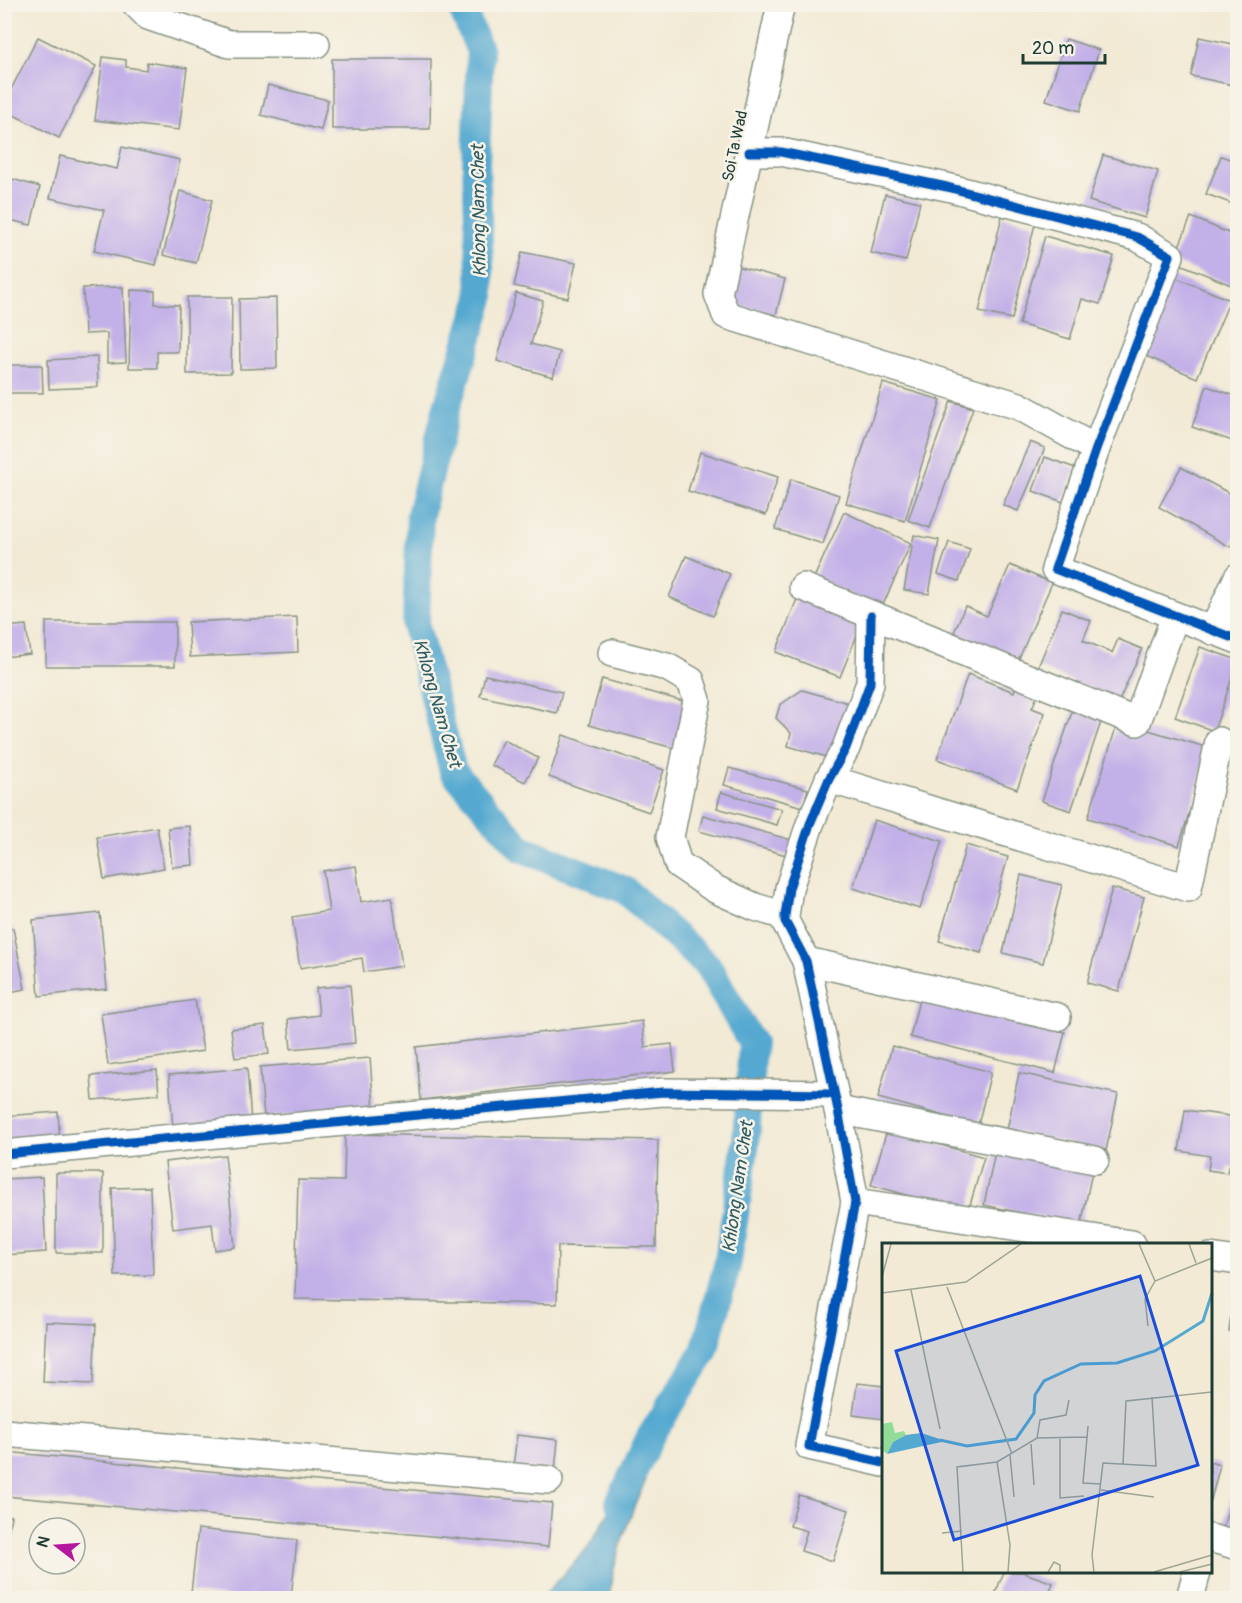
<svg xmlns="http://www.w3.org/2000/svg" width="1242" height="1603" font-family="Pangolin,sans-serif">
  <rect width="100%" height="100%" fill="#f7f3e8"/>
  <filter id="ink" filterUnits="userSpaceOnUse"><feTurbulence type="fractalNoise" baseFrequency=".0167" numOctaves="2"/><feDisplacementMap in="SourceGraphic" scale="12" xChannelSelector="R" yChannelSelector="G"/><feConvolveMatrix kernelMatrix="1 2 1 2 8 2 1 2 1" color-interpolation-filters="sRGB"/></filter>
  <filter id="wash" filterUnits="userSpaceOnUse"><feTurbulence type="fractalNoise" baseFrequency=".008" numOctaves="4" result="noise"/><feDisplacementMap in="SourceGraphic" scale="24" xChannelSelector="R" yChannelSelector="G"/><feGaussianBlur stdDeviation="1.35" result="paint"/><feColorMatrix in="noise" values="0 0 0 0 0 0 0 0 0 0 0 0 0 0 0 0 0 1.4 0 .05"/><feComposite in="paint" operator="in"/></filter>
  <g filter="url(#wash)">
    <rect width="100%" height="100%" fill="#f2ead5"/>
    <!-- water -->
    <path fill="#54a9d0" stroke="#3a7382" stroke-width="1.5" d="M635,1469l11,11c-14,29 -36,87 -36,118h-68l46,-51z"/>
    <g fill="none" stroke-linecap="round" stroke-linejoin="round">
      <!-- canal -->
      <polyline stroke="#54a9d0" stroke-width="28" points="460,4 480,51 476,163 481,298 446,410 420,515 416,626 453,771 521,848 625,890 708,966 752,1043 746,1141 728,1262 704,1352 650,1437 619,1503"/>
    </g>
    <g id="blocks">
      <!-- building -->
      <g fill="#c2b0e8">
        <polygon points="38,37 96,66 59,138 4,110 4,103"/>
        <polygon points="1199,37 1238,45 1238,60 1233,85 1191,76"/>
        <polygon points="1066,39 1099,50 1080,111 1046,100"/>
        <polygon points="103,57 126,60 126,67 146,70 147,62 187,68 179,130 95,120"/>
        <polygon points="332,59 431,59 430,129 332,129"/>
        <polygon points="268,85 328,100 321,130 261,115"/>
        <polygon points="122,147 180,160 156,265 94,251 104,210 50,198 60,156 117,169"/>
        <polygon points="1103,155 1158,171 1145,218 1089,201"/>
        <polygon points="1221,156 1238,162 1238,206 1206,194"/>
        <polygon points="5,177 40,187 31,225 5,219"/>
        <polygon points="180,191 212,200 196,263 163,255"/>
        <polygon points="885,194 920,202 906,261 871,253"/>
        <polygon points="1002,216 1035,224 1012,319 979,312"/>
        <polygon points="1191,217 1238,237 1238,288 1173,261"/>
        <polygon points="1045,236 1114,256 1100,304 1082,299 1070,339 1019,324"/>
        <polygon points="522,252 576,263 568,298 514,286"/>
        <polygon points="736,266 785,279 776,315 727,303"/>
        <polygon points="1172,276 1230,300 1197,378 1139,353"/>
        <polygon points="123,287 126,362 107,363 107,333 85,334 83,288"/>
        <polygon points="131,290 155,291 155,304 179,305 178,352 157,352 157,368 129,368"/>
        <polygon points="516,293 543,301 531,344 560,352 553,377 497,361"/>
        <polygon points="187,297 232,297 231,373 187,374"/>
        <polygon points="276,298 277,368 240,369 239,299"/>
        <polygon points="97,357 98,387 49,389 48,360"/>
        <polygon points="4,365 42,365 43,393 4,393"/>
        <polygon points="883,383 941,400 905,521 846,503"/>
        <polygon points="1207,386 1238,397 1238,443 1192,427"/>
        <polygon points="951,401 973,408 930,528 908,520"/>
        <polygon points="1030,442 1045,448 1018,511 1003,505"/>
        <polygon points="700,452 778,477 766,515 688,491"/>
        <polygon points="1045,457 1075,468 1063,502 1033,491"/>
        <polygon points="1181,467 1238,498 1238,533 1230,547 1159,507"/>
        <polygon points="791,479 839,495 823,544 775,529"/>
        <polygon points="844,512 911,543 881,609 814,578"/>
        <polygon points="914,535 939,540 929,594 904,590"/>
        <polygon points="949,542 970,549 959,581 938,574"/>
        <polygon points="686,556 730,574 713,616 669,597"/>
        <polygon points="1010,565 1052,583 1017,663 953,635 965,606 987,616"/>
        <polygon points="799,594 863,620 840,677 776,652"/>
        <polygon points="1062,609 1091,621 1083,640 1112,653 1118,639 1142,649 1119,701 1038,667"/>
        <polygon points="297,617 298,652 190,657 188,622"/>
        <rect x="46" y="622" width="129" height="44"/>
        <polygon points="26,625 30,654 4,657 4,627"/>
        <polygon points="1200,647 1238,660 1214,731 1175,717"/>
        <polygon points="968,674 1014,692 1016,686 1038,694 1032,708 1045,713 1017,789 937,759"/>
        <polygon points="485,675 562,692 557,713 480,696"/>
        <polygon points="602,679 690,703 677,749 589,725"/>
        <polygon points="802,690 852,704 837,760 788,746 791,733 776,718 780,705"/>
        <polygon points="1073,709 1102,719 1071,811 1042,801"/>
        <polygon points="1118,721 1209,748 1179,846 1088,818"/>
        <polygon points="563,735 664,770 649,812 549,777"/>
        <polygon points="504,740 538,758 525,782 491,765"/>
        <polygon points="729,768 808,789 803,807 724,785"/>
        <polygon points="721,792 782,809 777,825 717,808"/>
        <polygon points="703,815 795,841 790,856 699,831"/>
        <polygon points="874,820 942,841 920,909 853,888"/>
        <polygon points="190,826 193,865 172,867 168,828"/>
        <polygon points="157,827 164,868 104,879 97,837"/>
        <polygon points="966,845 1008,857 981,953 939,941"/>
        <polygon points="356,866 361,902 392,897 402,966 364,972 362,958 300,968 292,917 329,911 323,871"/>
        <polygon points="1021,875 1062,885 1043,963 1003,953"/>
        <polygon points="1112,888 1144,897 1119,991 1087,983"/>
        <polygon points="100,913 107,989 39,996 33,920"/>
        <polygon points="13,928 25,989 4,993 4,930"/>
        <polygon points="350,985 355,1043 291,1049 288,1019 319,1015 316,988"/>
        <polygon points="920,996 1065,1032 1055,1073 910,1037"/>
        <polygon points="195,1000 203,1051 108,1065 101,1014"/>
        <polygon points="642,1021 645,1047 672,1044 675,1071 421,1100 416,1047"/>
        <polygon points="265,1025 269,1054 235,1058 231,1029"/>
        <polygon points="892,1046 991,1072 978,1125 878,1098"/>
        <polygon points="370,1058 374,1109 264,1117 260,1067"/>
        <polygon points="247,1068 251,1122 173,1129 169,1075"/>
        <polygon points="157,1070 159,1094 93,1100 91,1076"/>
        <polygon points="1019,1073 1118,1094 1106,1151 1007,1130"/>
        <polygon points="1185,1110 1237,1117 1238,1168 1228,1167 1227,1173 1208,1170 1210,1156 1179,1151"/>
        <polygon points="58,1112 60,1142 4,1145 4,1116"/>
        <polygon points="887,1130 984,1157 968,1212 871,1185"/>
        <polygon points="345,1134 658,1140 656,1247 558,1246 557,1304 295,1299 298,1180 344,1181"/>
        <polygon points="995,1152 1092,1172 1081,1225 984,1205"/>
        <polygon points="225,1155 235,1247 215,1250 212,1224 173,1229 165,1162"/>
        <rect x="56" y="1173" width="47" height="80"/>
        <polygon points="42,1177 46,1252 4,1255 4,1179"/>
        <polygon points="150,1187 153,1275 115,1276 112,1188"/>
        <polygon points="1236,1273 1238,1273 1238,1332 1229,1331"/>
        <polygon points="46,1322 96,1324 93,1384 43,1382"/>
        <polygon points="857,1383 884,1386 884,1419 853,1415"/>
        <polygon points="517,1435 558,1440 555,1471 513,1467"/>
        <polygon points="5,1452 552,1503 548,1547 5,1496"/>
        <polygon points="1210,1462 1220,1465 1211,1500 1210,1500"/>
        <polygon points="1237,1476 1238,1476 1238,1540 1221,1536"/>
        <polygon points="799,1495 849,1510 833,1561 801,1551 807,1531 790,1526"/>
        <polygon points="4,1515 11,1516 6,1547 4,1546"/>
        <polygon points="198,1529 297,1540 291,1598 239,1598 191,1593"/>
        <polygon points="1004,1572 1022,1572 1053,1583 1047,1598 1008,1598 995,1594"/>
      </g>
    </g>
  </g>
  <g filter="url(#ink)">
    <use href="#blocks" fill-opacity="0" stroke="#889484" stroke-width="1.5"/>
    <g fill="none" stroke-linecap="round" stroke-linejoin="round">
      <defs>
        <g id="street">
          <polyline points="136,4 148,16 229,44 316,44"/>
          <polyline points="781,4 718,294 726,315 1019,406 1096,449"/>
          <polyline points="749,152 781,152 947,187 1137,237 1170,256 1096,449 1055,569 1238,640"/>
          <polyline points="803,587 1137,722 1175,616"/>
          <polyline points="871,616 870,683 846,748 829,779 810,824 789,888 785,916 785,921 806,961 838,1110 855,1202 809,1446 884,1463"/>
          <polyline points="1213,631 1238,577"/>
          <polyline points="612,653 667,667 691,681 697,700 670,837 678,864 715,889 755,907 785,916"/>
          <polyline points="829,779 1188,888 1219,741"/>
          <polyline points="806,961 1057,1017"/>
          <polyline points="838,1110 1095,1160"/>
          <polyline points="4,1154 663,1092 833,1094"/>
          <polyline points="855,1202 1132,1244"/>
          <polyline points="1210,1257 1238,1261"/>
          <polyline points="4,1433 549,1480"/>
          <polyline points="1210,1538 1238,1546"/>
          <polyline points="1190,1598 1197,1572"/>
        </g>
      </defs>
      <!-- street casing -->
      <use href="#street" stroke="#889484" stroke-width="30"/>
      <!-- street -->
      <use href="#street" stroke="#fff" stroke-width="27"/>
      <defs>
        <g id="cycleway">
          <polyline points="749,152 781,152 947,187 1137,237 1170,256 1096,449 1055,569 1238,640"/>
          <polyline points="871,616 870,683 846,748 829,779 810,824 789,888 785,916 785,921 806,961 838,1110 855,1202 809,1446 884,1463"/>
          <polyline points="4,1154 663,1092 833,1094"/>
        </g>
      </defs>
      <!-- cycleway casing -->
      <use href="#cycleway" stroke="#f7f3e8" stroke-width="13"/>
      <!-- cycleway -->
      <use href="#cycleway" stroke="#0057b8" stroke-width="9"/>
    </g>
  </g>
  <g text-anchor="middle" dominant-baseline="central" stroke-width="5" stroke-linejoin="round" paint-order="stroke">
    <!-- street labels -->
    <g font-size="16" fill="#1f3d34" stroke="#f7f3e8">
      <text transform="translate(735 146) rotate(-78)">Soi Ta Wad</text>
    </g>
    <!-- water labels -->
    <g font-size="18" font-style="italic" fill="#2f5d63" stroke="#f7f3e8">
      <text transform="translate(479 211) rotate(-91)">Khlong Nam Chet</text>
      <text transform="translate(437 703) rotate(74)">Khlong Nam Chet</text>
      <text transform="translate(738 1187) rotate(-82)">Khlong Nam Chet</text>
    </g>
  </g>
  <!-- overview -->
  <g transform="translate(882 1243)">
    <rect width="330" height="330" fill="#f2ead5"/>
    <path d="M10,179l3,11 9,-2 2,4 -13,7 -6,12 -5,-4v-26z" fill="#93dc97"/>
    <path d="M39,190l25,8 -59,13 6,-12 13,-7z" fill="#54a9d0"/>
    <path fill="none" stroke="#54a9d0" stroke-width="3" d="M58,197l27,6 49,-7 18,-26 1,-18 9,-14 37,-17 36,-1 38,-12 48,-30 9,-28"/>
    <path fill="none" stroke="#9ea595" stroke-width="1.5" d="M257,1l16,37M307,1l7,19M0,34l9,-33M65,44l65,167M29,47l29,139M0,50l84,-11 55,-38M266,83l-3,-27 10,-18 57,-23M206,183l-5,57 18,1M155,195l3,-18 26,-5 3,-15M178,196v59l24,-2M149,201l3,41M128,212l4,42M115,219l13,83 -2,27M241,221l3,-63 86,-9M219,247l53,7M60,290l20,-2M81,329l-6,-105 40,-5 40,-24 50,-1M166,329l6,-10 6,3v7M212,329l-2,-17 11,-92 53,3 -4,-69M272,329l58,-17M298,329l32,-8"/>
    <path fill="#1d4ed8" fill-opacity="0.15" stroke="#1d4ed8" stroke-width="3" d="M258,33l58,189 -244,75 -58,-189z"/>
    <rect width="330" height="330" fill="none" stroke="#1f3d34" stroke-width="3"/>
  </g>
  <!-- margin -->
  <rect width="1242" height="1603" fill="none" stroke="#f7f3e8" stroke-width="24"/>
  <!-- north arrow -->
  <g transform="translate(57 1546) rotate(287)"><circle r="28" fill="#f7f3e8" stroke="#a1aaa0" stroke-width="1.5"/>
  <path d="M0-4.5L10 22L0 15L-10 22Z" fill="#b5179e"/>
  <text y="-9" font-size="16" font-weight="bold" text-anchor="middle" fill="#1f3d34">N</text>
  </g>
  <!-- scale -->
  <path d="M1023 54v9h82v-9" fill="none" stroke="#1f3d34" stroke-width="3"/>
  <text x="1032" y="54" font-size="18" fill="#1f3d34" stroke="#f7f3e8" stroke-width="4.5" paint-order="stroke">20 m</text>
</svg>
